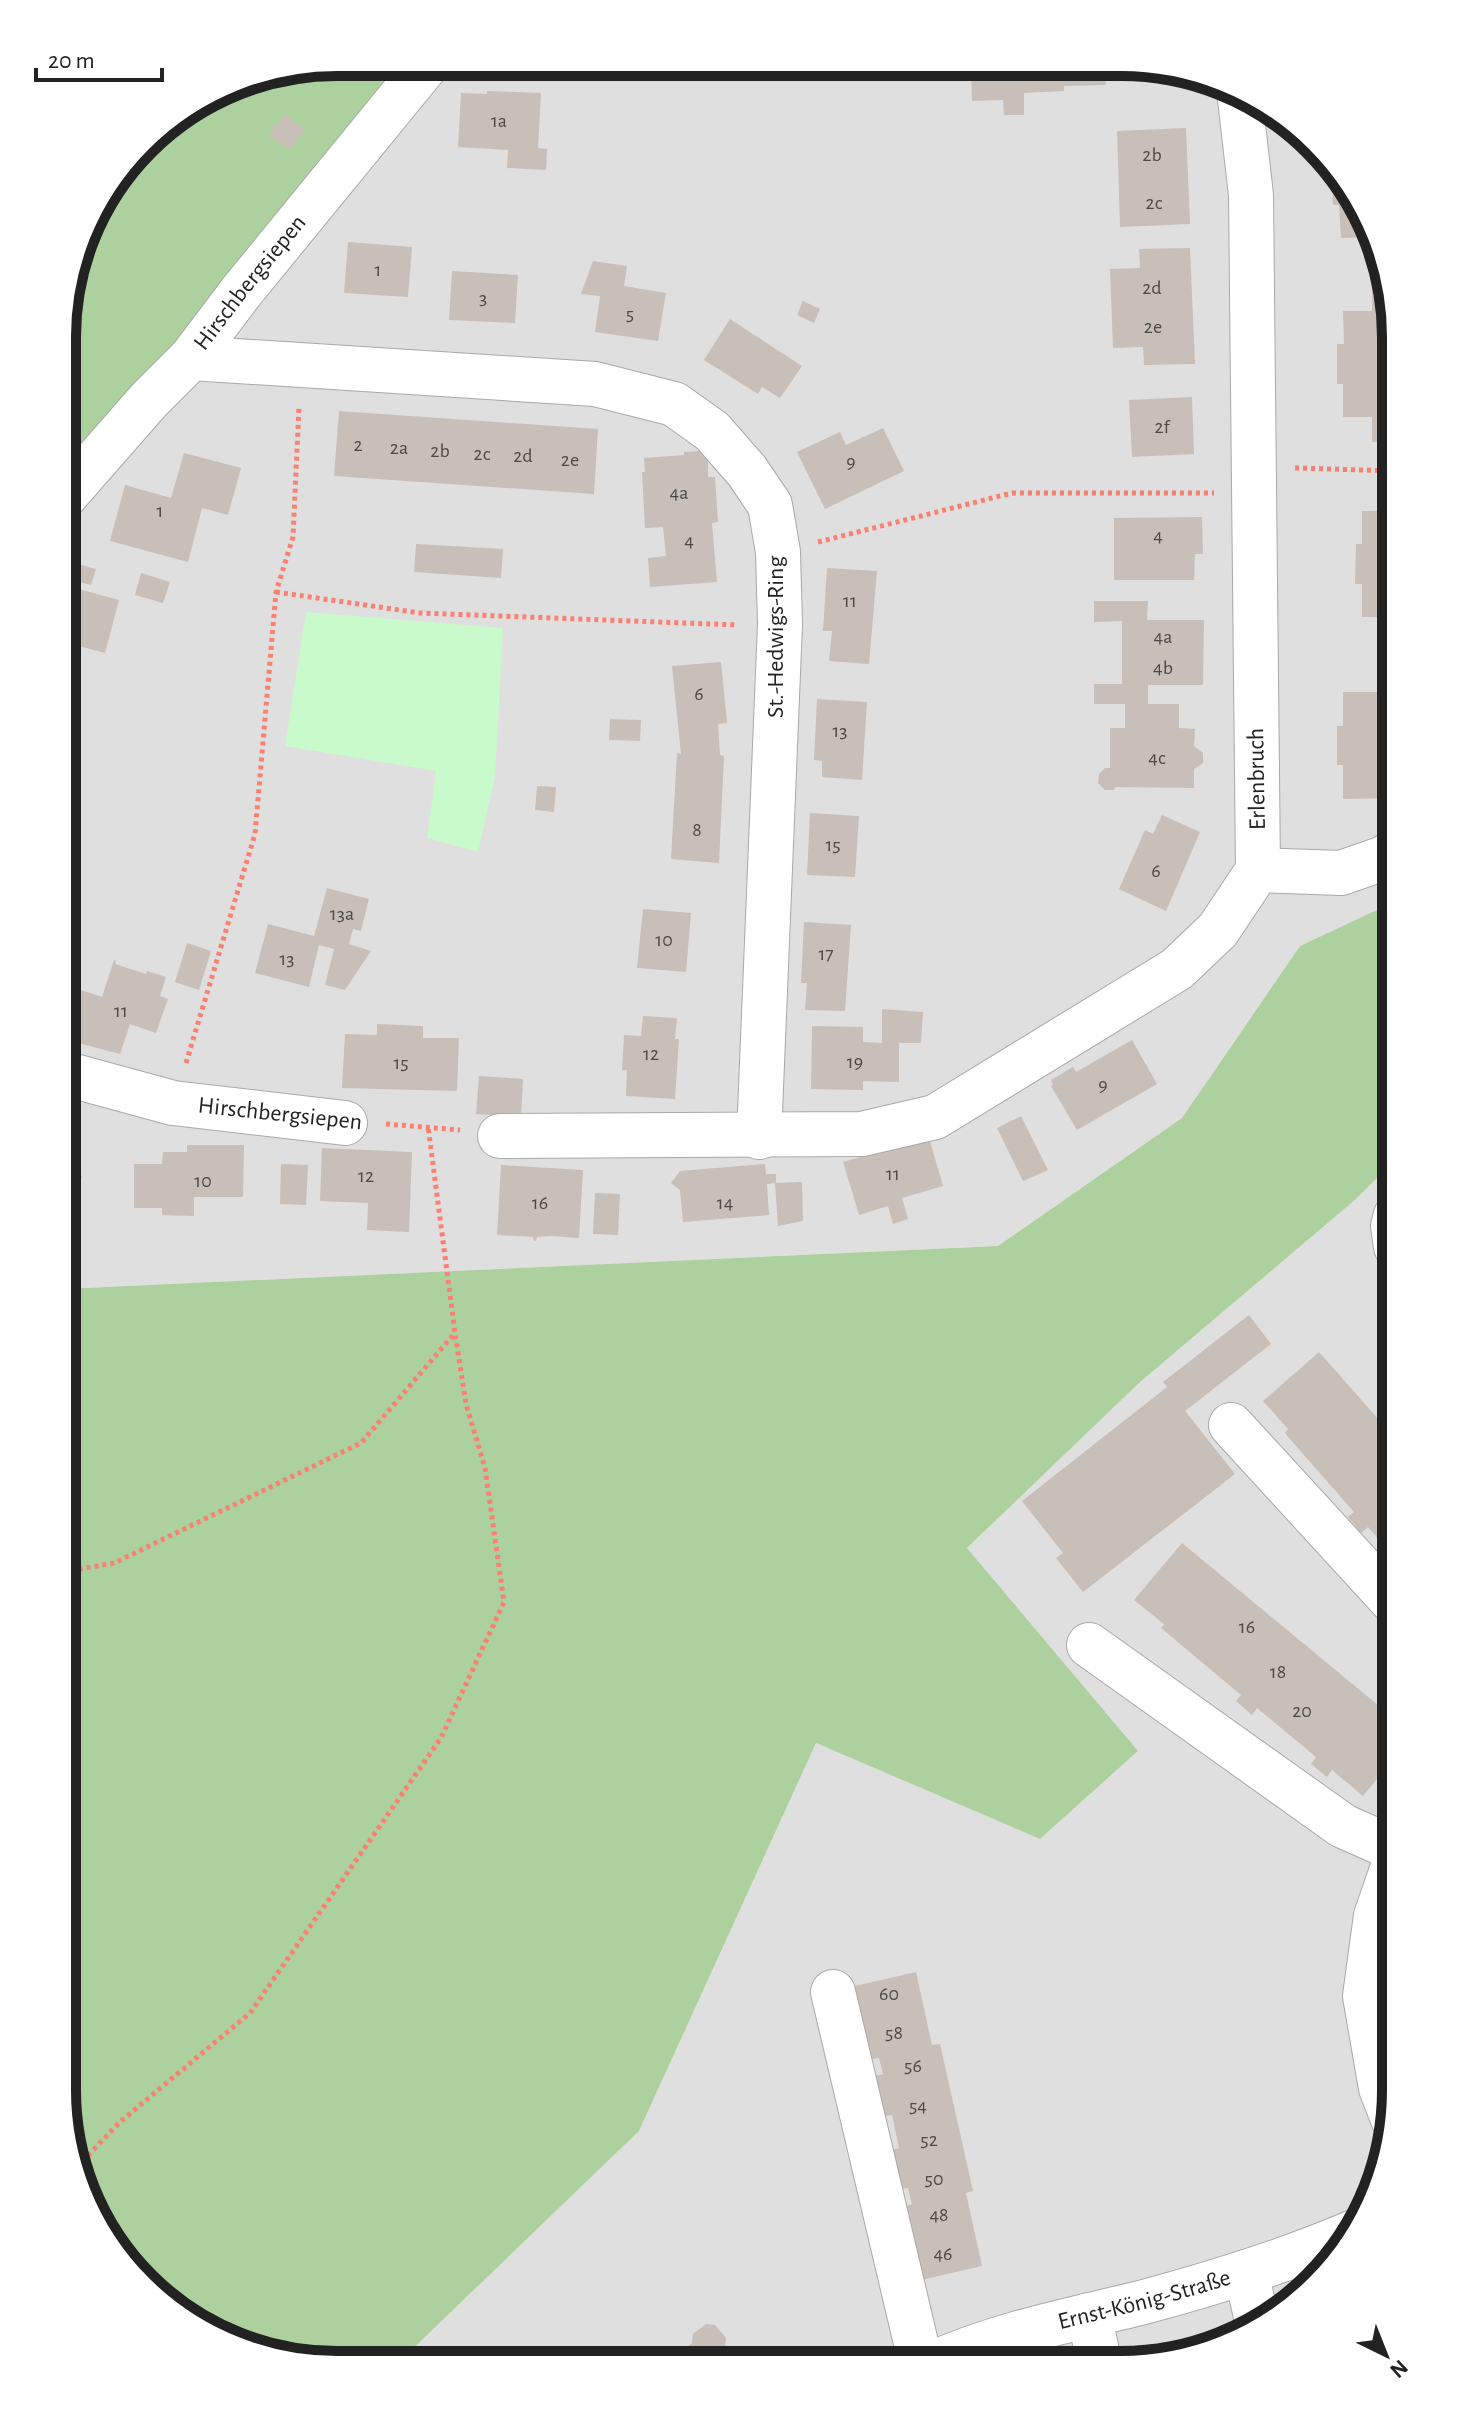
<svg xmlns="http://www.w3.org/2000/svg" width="1458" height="2427" font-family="'Alegreya Sans',sans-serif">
  <rect width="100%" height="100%" fill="#f2efe9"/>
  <!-- residential -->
  <g fill="#e0dfdf">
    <polygon points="445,62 1157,64 1289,119 1375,232 1396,337 1396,901 1300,946 1182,1118 998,1246 63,1289 64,512"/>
    <polygon points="1396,1159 1395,2108 1375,2195 1339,2257 1226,2344 1121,2365 398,2363 639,2131 816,1743 1040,1839 1137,1752 967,1548 1139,1383 1356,1199"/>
  </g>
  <!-- forest -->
  <g fill="#add19e">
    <polygon points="337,62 409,62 240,274 64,474 64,302 91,215 155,131 232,83"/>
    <polygon points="1396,901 1396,1159 1356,1199 1139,1383 967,1548 1138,1751 1040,1839 816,1743 639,2131 398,2363 302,2363 170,2308 83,2195 62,2090 63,1289 998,1246 1182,1118 1300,946"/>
  </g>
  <!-- park -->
  <polygon fill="#c8facc" points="306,612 503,628 495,776 478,852 427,838 436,771 285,746"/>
  <!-- building -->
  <g fill="#c7bfb8">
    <rect x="601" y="63" width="33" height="14"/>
    <polygon points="971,64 1002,64 1003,80 1031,79 1031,64 1105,64 1106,85 1064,86 1064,91 1024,93 1024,115 1004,115 1003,100 972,101"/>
    <polygon points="487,91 541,93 538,148 547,149 546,170 507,168 508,150 458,147 461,93 487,94"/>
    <polygon points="285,114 305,130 289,150 268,134"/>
    <polygon points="1186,128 1190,224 1120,227 1117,131"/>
    <polygon points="1332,175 1375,232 1376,237 1341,238 1339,205 1333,205"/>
    <polygon points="348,242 412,247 408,297 344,293"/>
    <polygon points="1190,248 1195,364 1144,365 1143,347 1113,348 1110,269 1140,268 1139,249"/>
    <polygon points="593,261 627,266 624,286 666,293 658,341 595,332 600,296 581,294"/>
    <polygon points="452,271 518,275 515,323 449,320"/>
    <polygon points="1372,286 1386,286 1396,337 1396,442 1372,442 1372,417 1343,417 1343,384 1337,384 1337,344 1344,344 1343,311 1372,311"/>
    <polygon points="803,301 820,309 814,323 797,315"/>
    <polygon points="730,319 802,366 780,398 762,387 758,394 704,360"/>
    <polygon points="1192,397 1194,454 1132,457 1129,400"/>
    <polygon points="339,411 598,429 594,494 334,476"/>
    <polygon points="883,428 904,471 825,509 797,452 840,432 846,445"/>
    <polygon points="699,451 708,459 708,477 715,477 718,522 712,523 717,582 650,587 648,558 666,556 663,527 645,528 642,472 645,472 644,458 684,455 684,452"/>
    <polygon points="184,453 241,468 228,515 202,508 188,562 110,541 125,485 171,498"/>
    <polygon points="1362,511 1396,511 1396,617 1362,617 1362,584 1355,584 1356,544 1362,544"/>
    <polygon points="1202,517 1203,554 1195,554 1194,580 1114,580 1114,518"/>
    <polygon points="416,544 503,549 501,578 414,572"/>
    <polygon points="64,560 96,569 91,585 64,578"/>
    <polygon points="827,568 877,571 869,664 829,661 832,631 823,631"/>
    <polygon points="141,573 170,582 163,603 135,595"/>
    <polygon points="64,585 119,600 105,653 64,642"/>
    <polygon points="1094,601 1148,601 1147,620 1204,620 1203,685 1148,685 1148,704 1179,704 1179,728 1195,729 1194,746 1203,753 1203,763 1194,769 1194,788 1115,787 1114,790 1105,790 1098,783 1099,774 1105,768 1110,768 1110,728 1125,728 1125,704 1094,704 1094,684 1122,684 1122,621 1094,622"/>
    <polygon points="721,662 727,723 718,724 720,755 724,756 719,863 671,859 677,753 681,754 672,666"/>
    <polygon points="1343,692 1396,692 1396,798 1343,799 1343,765 1337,765 1337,726 1343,726"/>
    <polygon points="817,699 867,702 862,780 822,777 822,761 814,760"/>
    <polygon points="610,719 641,720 640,741 609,740"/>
    <polygon points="537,786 556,787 554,812 535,810"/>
    <polygon points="810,813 859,816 855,877 807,875"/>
    <polygon points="1162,815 1200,832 1166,911 1119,889 1145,830 1153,834"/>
    <polygon points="327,888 369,899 361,931 353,929 349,944 371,951 345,990 325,985 334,949 319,945 309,987 255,973 268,924 314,936"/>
    <polygon points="643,909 691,913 686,972 637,968"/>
    <polygon points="804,922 851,925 845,1011 805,1010 807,983 801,983"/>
    <polygon points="187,943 211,951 199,990 175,982"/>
    <polygon points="114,960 116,961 115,964 146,974 147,971 166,977 160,996 168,999 156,1033 130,1024 120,1054 63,1039 63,984 102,997"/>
    <polygon points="882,1009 923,1012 921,1043 899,1043 899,1082 863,1081 863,1090 811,1089 812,1026 863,1027 863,1042 882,1043"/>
    <polygon points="643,1016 677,1018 675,1039 679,1039 675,1099 626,1096 627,1070 622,1070 624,1035 641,1036"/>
    <polygon points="377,1024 423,1026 423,1038 459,1038 457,1091 342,1088 345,1034 377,1035"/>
    <polygon points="1132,1040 1157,1084 1077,1130 1051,1086 1053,1085 1051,1080 1073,1067 1076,1072"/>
    <polygon points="479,1076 523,1079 521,1117 476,1114"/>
    <polygon points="1021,1116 1048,1170 1023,1181 997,1128"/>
    <polygon points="929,1138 943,1186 902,1198 908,1219 893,1224 888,1206 859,1215 843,1162"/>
    <polygon points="187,1145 244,1145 243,1197 194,1197 194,1216 162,1215 162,1208 134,1208 134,1164 162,1164 163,1152 187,1152"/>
    <polygon points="322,1148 412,1152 409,1232 367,1230 368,1203 320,1201"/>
    <polygon points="281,1164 308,1165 306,1205 280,1204"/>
    <polygon points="765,1164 766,1174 776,1174 776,1183 802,1182 803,1221 778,1226 775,1183 767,1184 769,1215 683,1222 680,1190 671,1183 680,1171"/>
    <polygon points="501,1165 583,1170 579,1238 550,1236 537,1237 536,1241 533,1240 534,1237 497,1235"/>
    <polygon points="63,1170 82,1176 64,1231 63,1231"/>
    <polygon points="595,1193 620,1194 618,1235 593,1234"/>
    <polygon points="1249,1315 1271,1344 1185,1411 1235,1474 1083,1592 1056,1558 1063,1553 1022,1501 1167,1387 1163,1382"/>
    <polygon points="1319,1352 1396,1439 1396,1559 1368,1527 1361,1533 1348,1517 1354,1512 1296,1446 1285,1433 1288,1429 1263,1401"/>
    <polygon points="1182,1543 1396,1720 1395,1757 1363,1796 1332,1770 1327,1777 1311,1764 1316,1757 1257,1708 1252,1715 1236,1701 1241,1695 1161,1628 1164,1624 1134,1600"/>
    <polygon points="916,1972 932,2045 940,2044 973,2191 966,2193 982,2266 921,2280 905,2207 912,2204 908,2188 901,2189 892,2150 899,2148 892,2115 884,2116 875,2076 883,2074 879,2058 871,2059 851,2004 858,2003 855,1986"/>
    <polygon points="706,2324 715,2325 726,2338 725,2347 738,2364 666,2364 692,2343 693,2334"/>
  </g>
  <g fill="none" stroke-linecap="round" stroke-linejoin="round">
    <defs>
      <g id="minor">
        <polyline points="191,358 595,384 674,404 712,431 747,471 770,505 778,552 780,624 759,1137"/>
        <path id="s1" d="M64,497l85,-97 42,-42 50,-66 188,-230"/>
        <polyline points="1258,870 1341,873 1384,858 1396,850"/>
        <polyline points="63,1073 173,1103 345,1123"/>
        <polyline points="500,1136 862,1134 935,1117 1177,969 1218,930 1258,870 1251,195 1240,99"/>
        <polyline points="1396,1247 1393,1226 1396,1215"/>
        <polyline points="1231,1425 1396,1605"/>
        <polyline points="1089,1645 1343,1826 1395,1849"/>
        <polyline points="833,1992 921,2364"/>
        <polyline points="1393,2119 1381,2088 1365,1996 1376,1916 1395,1861"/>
        <polyline points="1246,2272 1257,2321"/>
        <polyline points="1089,2315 1100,2365"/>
        <path id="s2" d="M932,2364c68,-31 140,-44 212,-62 71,-19 142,-41 210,-70"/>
      </g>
    </defs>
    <!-- minor casing -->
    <use href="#minor" stroke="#a9a9a9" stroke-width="46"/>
    <!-- path -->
    <g stroke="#fa8072" stroke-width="5" stroke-dasharray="4 4" stroke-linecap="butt">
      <polyline points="1295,468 1396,471"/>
      <polyline points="818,542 1012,493 1214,493"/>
      <polyline points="276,592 420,613 738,625"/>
      <polyline points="186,1063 255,834 276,592 293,537 299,407"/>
      <polyline points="386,1124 460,1130"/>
      <polyline points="63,1572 114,1563 361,1443 454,1334"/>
      <polyline points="77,2167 120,2122 250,2013 441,1738 504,1602 485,1468 466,1404 455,1333 428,1126"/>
    </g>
    <!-- minor -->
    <use href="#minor" stroke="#fff" stroke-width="44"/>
  </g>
  <g text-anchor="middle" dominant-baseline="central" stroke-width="6" stroke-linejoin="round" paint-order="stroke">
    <!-- number labels -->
    <g font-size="20" fill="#4b4948">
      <text x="499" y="121">1a</text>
      <text x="1152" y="155">2b</text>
      <text x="1154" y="203">2c</text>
      <text x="378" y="270">1</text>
      <text x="1152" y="288">2d</text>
      <text x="483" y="298">3</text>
      <text x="630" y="314">5</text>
      <text x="1153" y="327">2e</text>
      <text x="1162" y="427">2f</text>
      <text x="358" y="445">2</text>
      <text x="399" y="448">2a</text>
      <text x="440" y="451">2b</text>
      <text x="482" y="454">2c</text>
      <text x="523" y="456">2d</text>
      <text x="570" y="460">2e</text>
      <text x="851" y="462">9</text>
      <text x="679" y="493">4a</text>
      <text x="160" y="511">1</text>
      <text x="1158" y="536">4</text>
      <text x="689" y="541">4</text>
      <text x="850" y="601">11</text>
      <text x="1163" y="637">4a</text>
      <text x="1163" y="668">4b</text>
      <text x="699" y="694">6</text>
      <text x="840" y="731">13</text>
      <text x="1157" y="758">4c</text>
      <text x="697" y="830">8</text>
      <text x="833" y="845">15</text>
      <text x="1156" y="871">6</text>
      <text x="342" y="914">13a</text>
      <text x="664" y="940">10</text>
      <text x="826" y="954">17</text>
      <text x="287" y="959">13</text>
      <text x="121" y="1011">11</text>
      <text x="651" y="1054">12</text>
      <text x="855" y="1062">19</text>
      <text x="401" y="1063">15</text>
      <text x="1103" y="1085">9</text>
      <text x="893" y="1174">11</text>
      <text x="366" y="1176">12</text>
      <text x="203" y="1181">10</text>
      <text x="540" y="1203">16</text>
      <text x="725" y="1203">14</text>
      <text x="1247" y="1627">16</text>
      <text x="1278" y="1672">18</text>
      <text x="1302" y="1711">20</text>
      <text x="889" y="1994">60</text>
      <text x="894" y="2033">58</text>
      <text x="913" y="2066">56</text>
      <text x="918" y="2106">54</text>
      <text x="929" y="2140">52</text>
      <text x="934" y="2179">50</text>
      <text x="939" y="2215">48</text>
      <text x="943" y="2254">46</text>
    </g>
    <!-- street labels -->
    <g font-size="24" fill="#222" stroke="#fff">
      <text stroke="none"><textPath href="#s1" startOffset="284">Hirschbergsiepen</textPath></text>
      <text transform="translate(776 637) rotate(-90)">St.-Hedwigs-Ring</text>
      <text transform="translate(1257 779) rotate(-91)">Erlenbruch</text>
      <text transform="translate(280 1114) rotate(6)">Hirschbergsiepen</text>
      <text stroke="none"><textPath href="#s2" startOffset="222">Ernst-König-Straße</textPath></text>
    </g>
  </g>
  <!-- crop -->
  <path d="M0 0H1458V2427H0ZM337 76H1121A261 261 0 0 1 1382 337V2090A261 261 0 0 1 1121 2351H337A261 261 0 0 1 76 2090V337A261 261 0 0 1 337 76Z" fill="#fff" fill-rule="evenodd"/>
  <path fill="none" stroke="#222" stroke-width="10" d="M337 76H1121A261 261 0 0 1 1382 337V2090A261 261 0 0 1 1121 2351H337A261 261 0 0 1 76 2090V337A261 261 0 0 1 337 76Z"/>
  <!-- north arrow -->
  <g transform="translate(1386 2355) rotate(137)" stroke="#ffffff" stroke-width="6" paint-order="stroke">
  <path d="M0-6L14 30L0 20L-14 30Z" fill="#222222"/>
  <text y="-12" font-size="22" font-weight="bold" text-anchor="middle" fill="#222222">N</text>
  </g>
  <!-- scale -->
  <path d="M36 68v12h126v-12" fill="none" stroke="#222222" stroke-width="4"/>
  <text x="48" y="68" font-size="24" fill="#222222" stroke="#ffffff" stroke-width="6" paint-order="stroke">20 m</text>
</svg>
